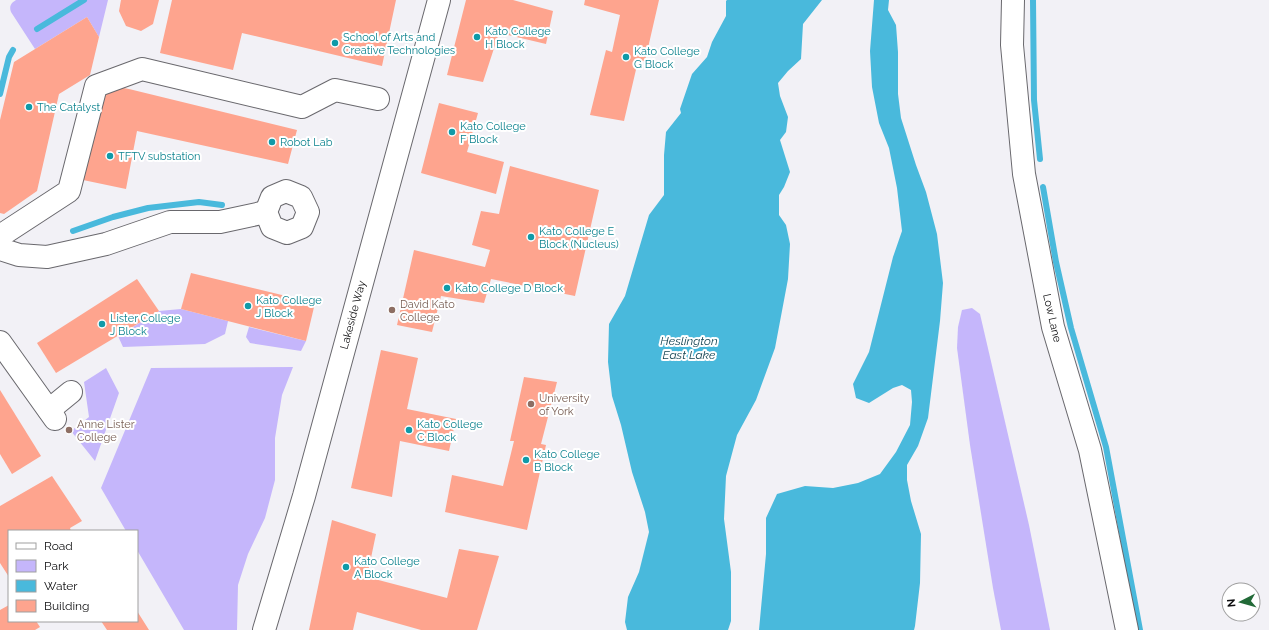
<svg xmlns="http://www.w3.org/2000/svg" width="1269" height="630" font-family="Raleway,sans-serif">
  <rect width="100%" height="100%" fill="#f2f1f6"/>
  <!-- green -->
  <g fill="#c5b6fb">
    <path d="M16,0h92l-9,37 -12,-20 -52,32 -24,-37c-2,-6 0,-9 5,-12z"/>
    <polygon points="972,308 980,314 1029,525 1050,630 1001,630 993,588 970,445 957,348 958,327 962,310"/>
    <polygon points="181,309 228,321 225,334 205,344 123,347 118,336 159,311"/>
    <polygon points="249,327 306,341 301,351 250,343 246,337"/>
    <polygon points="293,367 282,395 275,438 275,480 265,518 248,554 238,585 237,630 184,630 137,550 137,531 126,531 101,488 151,368"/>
    <polygon points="106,368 119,393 95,461 71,431 89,417 84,382"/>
  </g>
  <!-- water -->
  <g fill="#49b9dc">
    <polygon points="727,0 822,0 803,24 801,59 788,71 778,83 780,96 788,117 786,132 780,140 790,172 784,187 779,195 779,215 786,225 790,244 788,279 775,348 756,400 737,435 726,476 724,519 731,572 731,621 728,630 627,630 625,622 628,597 639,572 649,532 645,512 632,472 621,425 612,396 608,362 609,324 625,296 649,215 664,195 664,155 666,132 681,113 680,109 692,74 707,57 712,42 726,16 726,1"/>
    <polygon points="874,0 889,0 888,10 896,25 898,52 898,94 901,118 916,165 926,192 937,234 943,283 940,321 928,418 918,446 907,465 907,480 911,501 921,534 920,583 915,626 914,630 759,630 766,554 766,518 777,494 805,486 833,488 858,483 880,474 896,452 910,425 912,402 911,390 902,385 893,388 869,403 856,398 853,384 869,352 893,257 902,231 897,188 889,148 879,123 872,87 870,51"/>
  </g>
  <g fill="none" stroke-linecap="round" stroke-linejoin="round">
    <!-- stream -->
    <g stroke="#49b9dc" stroke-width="6">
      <polyline points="1033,0 1034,100 1040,159"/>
      <polyline points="37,29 84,0"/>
      <polyline points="0,94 9,57 13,50"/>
      <polyline points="1043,187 1056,262 1071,328 1106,447 1140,630"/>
      <polyline points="73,231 113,217 148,208 199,202 222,205"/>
    </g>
  </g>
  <!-- building -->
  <g fill="#fea48e">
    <polygon points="121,0 159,0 153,24 141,31 126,26 119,11"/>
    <polygon points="172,0 396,0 382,66 242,33 233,70 160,53"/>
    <polygon points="466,0 513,0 553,11 546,44 499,33 483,82 447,75"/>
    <polygon points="585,0 659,0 645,61 638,61 624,121 590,115 606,50 612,52 620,15 584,5"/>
    <polygon points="87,17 99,37 90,75 59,94 37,191 4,214 0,213 0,120 14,62"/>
    <polygon points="118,87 129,89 297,130 288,164 137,131 126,189 83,180 95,123 105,95 110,89"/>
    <polygon points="439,103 478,113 467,152 504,162 496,194 421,173"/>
    <polygon points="510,166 599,190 575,296 491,279 484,303 441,296 432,332 397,325 414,250 485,267 490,250 472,245 481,211 499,214"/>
    <polygon points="191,273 315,303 306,341 181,309"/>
    <polygon points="137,279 159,311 56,373 37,343"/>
    <polygon points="381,350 418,358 407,409 456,419 449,451 400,441 392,497 351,488"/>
    <polygon points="524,377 557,382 541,444 546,445 527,530 445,512 452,475 503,486 514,441 510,441"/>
    <polygon points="0,390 41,456 12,474 0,454"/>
    <polygon points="52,476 82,521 70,528 71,531 9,531 9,577 0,563 0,506"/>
    <polygon points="332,520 376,534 367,577 447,598 459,549 499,556 477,630 421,630 357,612 353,630 309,630"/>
    <polygon points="9,605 9,621 36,621 40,627 35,630 0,630 0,610"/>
    <polygon points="137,611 149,630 107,630 101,621 137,621"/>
  </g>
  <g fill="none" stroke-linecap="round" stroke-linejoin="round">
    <defs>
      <g id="minor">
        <polyline points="1013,0 1012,45 1024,174 1053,327 1090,450 1127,630"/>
        <polygon points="286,191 301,197 308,212 302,227 287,233 272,227 266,212 272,197"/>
        <polyline points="0,236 69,191 96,86 142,69 302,107 335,90 378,99"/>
        <polyline points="0,249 19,255 47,257 106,244 170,222 220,222 266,212"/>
        <polyline points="0,342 55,419"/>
        <polyline points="49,410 71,392"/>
        <polyline points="264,630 304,496 439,0"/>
      </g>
    </defs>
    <!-- minor casing -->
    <use href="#minor" stroke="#69686d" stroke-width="24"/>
    <!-- minor -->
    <use href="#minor" stroke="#fff" stroke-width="22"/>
  </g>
  <!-- markers -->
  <g fill="#0f9aa8" stroke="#fff" stroke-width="1.5">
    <circle cx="477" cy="37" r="4"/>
    <circle cx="335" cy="43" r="4"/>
    <circle cx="626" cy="57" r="4"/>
    <circle cx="29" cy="107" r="4"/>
    <circle cx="452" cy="132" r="4"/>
    <circle cx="272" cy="142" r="4"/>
    <circle cx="110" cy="156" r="4"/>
    <circle cx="531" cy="237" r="4"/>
    <circle cx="447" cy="288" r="4"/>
    <circle cx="248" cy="306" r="4"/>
    <circle cx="102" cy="324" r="4"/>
    <circle cx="409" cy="430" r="4"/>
    <circle cx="526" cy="460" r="4"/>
    <circle cx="346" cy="567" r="4"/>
  </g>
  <g fill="#8d6e63" stroke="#fff" stroke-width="1.5">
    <circle cx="392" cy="310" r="4"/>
    <circle cx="531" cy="404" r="4"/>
    <circle cx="69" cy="430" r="4"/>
  </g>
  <g text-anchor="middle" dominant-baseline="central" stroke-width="4" stroke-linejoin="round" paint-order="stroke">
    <!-- culture labels -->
    <g font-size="11" fill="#0d838f" stroke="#fff" text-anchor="start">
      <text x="485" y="31">Kato College<tspan x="485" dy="13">H Block</tspan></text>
      <text x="343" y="37">School of Arts and<tspan x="343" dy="13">Creative Technologies</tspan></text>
      <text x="634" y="51">Kato College<tspan x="634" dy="13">G Block</tspan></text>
      <text x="37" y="107">The Catalyst</text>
      <text x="460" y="126">Kato College<tspan x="460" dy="13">F Block</tspan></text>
      <text x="280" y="142">Robot Lab</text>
      <text x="118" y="156">TFTV substation</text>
      <text x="539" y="231">Kato College E<tspan x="539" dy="13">Block (Nucleus)</tspan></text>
      <text x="455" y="288">Kato College D Block</text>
      <text x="256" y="300">Kato College<tspan x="256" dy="13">J Block</tspan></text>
      <text x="110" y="318">Lister College<tspan x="110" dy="13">J Block</tspan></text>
      <text x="417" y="424">Kato College<tspan x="417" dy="13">C Block</tspan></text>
      <text x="534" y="454">Kato College<tspan x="534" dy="13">B Block</tspan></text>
      <text x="354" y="561">Kato College<tspan x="354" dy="13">A Block</tspan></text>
    </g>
    <!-- education labels -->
    <g font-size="11" fill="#785e54" stroke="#fff" text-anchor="start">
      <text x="400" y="304">David Kato<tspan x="400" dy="13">College</tspan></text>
      <text x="539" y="398">University<tspan x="539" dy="13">of York</tspan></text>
      <text x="77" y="424">Anne Lister<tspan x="77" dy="13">College</tspan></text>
    </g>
    <!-- street labels -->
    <g font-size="11" fill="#0e0e10" stroke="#fff">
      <text transform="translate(353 315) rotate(-75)">Lakeside Way</text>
      <text transform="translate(1052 318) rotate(77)">Low Lane</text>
    </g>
    <!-- water labels -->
    <g font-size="12" font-style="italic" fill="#144453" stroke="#fff">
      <text x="689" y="341">Heslington<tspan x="689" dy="14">East Lake</tspan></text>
    </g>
  </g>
  <!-- legend -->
  <rect x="8" y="530" width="130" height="92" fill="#ffffff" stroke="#9f9f9f"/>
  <rect x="16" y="543" width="20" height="6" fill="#ffffff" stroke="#9f9f9f"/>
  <text x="44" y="550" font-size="12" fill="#0e0e10">Road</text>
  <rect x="16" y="560" width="20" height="12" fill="#c5b6fb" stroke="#9f9f9f"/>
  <text x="44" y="570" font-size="12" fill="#0e0e10">Park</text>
  <rect x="16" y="580" width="20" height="12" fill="#49b9dc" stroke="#9f9f9f"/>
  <text x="44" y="590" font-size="12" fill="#0e0e10">Water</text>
  <rect x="16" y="600" width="20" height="12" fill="#fea48e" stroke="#9f9f9f"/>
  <text x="44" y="610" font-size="12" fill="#0e0e10">Building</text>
  <!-- north arrow -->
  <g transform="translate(1241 602) rotate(264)"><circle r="19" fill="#ffffff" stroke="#9f9f9f"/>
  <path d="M0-3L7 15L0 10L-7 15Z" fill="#226a37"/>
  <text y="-6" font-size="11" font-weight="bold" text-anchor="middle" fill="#0e0e10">N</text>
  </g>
</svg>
